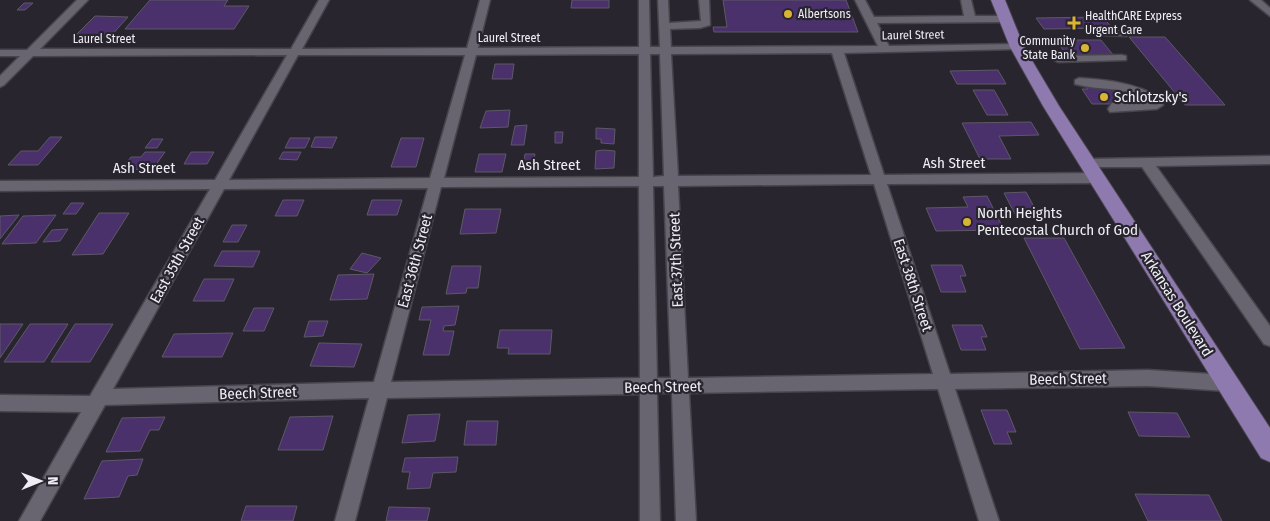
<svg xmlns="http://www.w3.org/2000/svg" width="1270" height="521" font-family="'Fira Sans Condensed',sans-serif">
  <rect width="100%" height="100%" fill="#28252f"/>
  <!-- building -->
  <g fill="#4a316c" stroke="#5d5965">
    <polygon points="150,0 228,0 224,6 249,6 234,29 125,29"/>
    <polygon points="572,0 609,0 609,8 571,8"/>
    <polygon points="723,0 846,0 858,32 714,32 713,27 727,27"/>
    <polygon points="24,3 33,3 25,10 17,10"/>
    <polygon points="95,16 128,17 110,37 75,36"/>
    <polygon points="1103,17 1112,28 1044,29 1036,18"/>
    <polygon points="1129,37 1165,37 1225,105 1185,105"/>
    <polygon points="1056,40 1101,40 1114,56 1068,57"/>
    <polygon points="495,64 514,64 512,79 492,79"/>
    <polygon points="998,70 1006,84 957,84 950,71"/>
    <polygon points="1085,85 1112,85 1126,104 1092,104 1082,89 1088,89"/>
    <polygon points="973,90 994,90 1008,115 987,115"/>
    <polygon points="510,110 508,127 480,128 486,111"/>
    <polygon points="1031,122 1039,135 999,136 1011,159 980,159 962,123"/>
    <polygon points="527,125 524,145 511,145 515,126"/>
    <polygon points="596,128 615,129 614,144 601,143 601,139 596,139"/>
    <polygon points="555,132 563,132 562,143 555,143"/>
    <polygon points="50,137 62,137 38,165 8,165 21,151 38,151"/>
    <polygon points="315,137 337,137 332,148 311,147"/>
    <polygon points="290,138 310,138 305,148 285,148"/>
    <polygon points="401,138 424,138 416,167 391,167"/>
    <polygon points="152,139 163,139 157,148 145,148"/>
    <polygon points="604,150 615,151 614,168 595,169 596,151"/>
    <polygon points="145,152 165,152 152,170 121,169 131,157 141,157"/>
    <polygon points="191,152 214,152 207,164 184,164"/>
    <polygon points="283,152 301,152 297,160 279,159"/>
    <polygon points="479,154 506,154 502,172 475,172"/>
    <polygon points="525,154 535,154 532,166 523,166"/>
    <polygon points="1026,192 1039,216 1016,216 1004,193"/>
    <polygon points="987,196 1004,230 936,231 926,208 968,207 963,197"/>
    <polygon points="283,200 304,200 297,216 275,216"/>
    <polygon points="372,200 402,200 397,215 367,215"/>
    <polygon points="71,203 84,203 76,214 63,214"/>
    <polygon points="465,209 501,209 496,233 460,234"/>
    <polygon points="99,213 129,213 103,254 72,255"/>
    <polygon points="19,215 0,239 0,216"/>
    <polygon points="56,215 36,243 2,244 23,216"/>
    <polygon points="232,225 247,225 238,242 223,242"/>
    <polygon points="68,229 60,241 43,242 52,230"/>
    <polygon points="1024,238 1064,238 1125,348 1080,349"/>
    <polygon points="222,251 260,251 253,267 214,266"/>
    <polygon points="362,253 381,258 367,273 350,269"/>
    <polygon points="931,265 962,265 966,276 960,276 966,292 941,292"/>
    <polygon points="452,266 481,266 478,288 467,288 466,293 446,294"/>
    <polygon points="374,274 367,299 330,300 338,275"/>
    <polygon points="204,279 234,279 224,301 193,301"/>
    <polygon points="459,306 455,325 444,326 443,331 454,331 449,355 423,355 431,320 419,320 422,307"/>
    <polygon points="254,308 274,308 264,331 243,331"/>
    <polygon points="309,321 328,321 323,336 304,337"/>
    <polygon points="0,324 23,324 0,358"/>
    <polygon points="30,324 68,324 44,362 4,362"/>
    <polygon points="75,324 113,324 90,362 51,362"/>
    <polygon points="952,325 982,325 987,337 981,337 986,350 961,350"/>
    <polygon points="500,330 552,330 550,354 508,354 509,348 497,348"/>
    <polygon points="233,333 222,357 162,357 174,334"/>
    <polygon points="319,343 362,344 354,367 310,366"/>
    <polygon points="981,410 1007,410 1016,432 1007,432 1012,444 994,444"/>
    <polygon points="1128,412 1177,413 1190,437 1139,436"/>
    <polygon points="440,414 435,441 402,443 408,415"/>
    <polygon points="333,416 323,450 278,450 290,417"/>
    <polygon points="165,417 159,430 150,430 140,451 106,452 122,418"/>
    <polygon points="467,421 498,421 496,445 464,445"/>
    <polygon points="458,457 456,472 433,473 430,488 407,489 410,472 402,472 405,458"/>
    <polygon points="143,459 137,475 128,476 119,497 84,499 102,461"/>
    <polygon points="1135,494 1209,495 1222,521 1148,521"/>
    <polygon points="246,506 297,506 293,521 241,521"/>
    <polygon points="389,507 430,508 427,521 386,521"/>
  </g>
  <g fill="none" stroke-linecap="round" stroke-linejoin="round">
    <defs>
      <g id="minor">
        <path d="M77,0h11l-48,49h251l28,-49h10l-27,49 165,-1 13,-48h10l-12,48 161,-1v-47h10l1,47h10l-2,-47h10l1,23 32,-2 -2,-21h10l1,25 -10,3 -30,1 1,18 207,-1 -23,-46h10l9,17 90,-1 -3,-16h10l4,16h29l5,3 -5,3 -127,1 12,23 128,-2 6,3 -2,2 -177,4 40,122 214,-2 7,5 -7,5 -211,1 63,190 198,-4 79,5 6,3 3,5 -3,5 -6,3 -79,-5 -193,3 44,132h-20l-41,-132 -249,4 7,128h-20l-4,-128h-15l3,128h-20v-127l-253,4 -32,123h-20l34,-123 -264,7 -65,116h-21l62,-109 -81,-1v-16l90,1 120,-207 -210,2v-10l215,-1 72,-125 -254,1 -29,29 -4,2v-11l20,-20h-20v-6h27zM832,53l39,122 -193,1 -7,-122zM639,54v123l-195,1 32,-123zM650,54h10l4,122 -11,1zM298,55h167l-35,123 -201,2zM874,184l59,190 -245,4 -10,-192zM639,186l1,192 -249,4 50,-195zM653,186h11l7,192h-14zM428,188l-54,194 -261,7 111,-200z"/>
        <polygon points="1250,0 1261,0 1270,8 1270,16"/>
        <polygon points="1102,30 1126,30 1131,33 1126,36 1098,35 1098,31"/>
        <polygon points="1122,55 1126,56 1126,60 1058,62 1052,59 1058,56"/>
        <path d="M1079,78c30,2 56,5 82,20l2,7 -6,4 -47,3 -2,-3 4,-6 37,-2c-31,-17 -44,-9 -74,-17v-4z"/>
        <polygon points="1270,156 1270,164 1156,166 1270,326 1270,346 1264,344 1142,167 1088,167 1081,163 1088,159"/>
      </g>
      <polygon id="major" points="991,0 1005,0 1024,47 1059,106 1270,428 1270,462 1261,458 1043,106 1010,47"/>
    </defs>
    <!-- minor casing -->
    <use href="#minor" stroke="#47444c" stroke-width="3"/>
    <!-- major casing -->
    <use href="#major" stroke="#47444c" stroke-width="2"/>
    <!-- minor -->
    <use href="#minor" fill="#686470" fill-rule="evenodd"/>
    <!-- major -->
    <use href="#major" fill="#8e7aae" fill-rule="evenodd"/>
  </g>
  <!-- markers -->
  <g fill="#d9b334" stroke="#28252f" stroke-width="2">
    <circle cx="788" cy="14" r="5"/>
    <path d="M1071.5 15.5h5v5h5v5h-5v5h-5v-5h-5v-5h5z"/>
    <circle cx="1085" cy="48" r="5"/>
    <circle cx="1104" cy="97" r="5"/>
    <circle cx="967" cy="222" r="5"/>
  </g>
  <g text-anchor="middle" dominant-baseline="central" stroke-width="4.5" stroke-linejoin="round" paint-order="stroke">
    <!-- far-poi labels -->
    <g font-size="12" fill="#f0eef5" stroke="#28252f" text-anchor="start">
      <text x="798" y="14">Albertsons</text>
      <text x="1085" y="16">HealthCARE Express<tspan x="1085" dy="14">Urgent Care</tspan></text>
      <text x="1075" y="41" text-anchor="end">Community<tspan x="1075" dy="14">State Bank</tspan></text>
    </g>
    <!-- far-street labels -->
    <g font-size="12" fill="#f0eef5" stroke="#28252f">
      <text transform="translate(913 35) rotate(-1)">Laurel Street</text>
      <text x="509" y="38">Laurel Street</text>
      <text x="104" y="39">Laurel Street</text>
    </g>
    <!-- poi labels -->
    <g font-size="15" fill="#f0eef5" stroke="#28252f" text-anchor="start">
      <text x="1114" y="97">Schlotzsky's</text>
      <text x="977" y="213">North Heights<tspan x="977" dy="17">Pentecostal Church of God</tspan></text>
    </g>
    <!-- street labels -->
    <g font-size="15" fill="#f0eef5" stroke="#28252f">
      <text x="954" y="163">Ash Street</text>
      <text x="549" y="165">Ash Street</text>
      <text x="144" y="168">Ash Street</text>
      <text transform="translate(177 260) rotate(-61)">East 35th Street</text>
      <text transform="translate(676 260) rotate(-92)">East 37th Street</text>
      <text transform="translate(415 261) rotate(-75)">East 36th Street</text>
      <text transform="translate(913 285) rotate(72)">East 38th Street</text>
      <text transform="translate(1177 304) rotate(58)">Arkansas Boulevard</text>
      <text transform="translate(1068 379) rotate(-1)">Beech Street</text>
      <text transform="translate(663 387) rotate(-1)">Beech Street</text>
      <text transform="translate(258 393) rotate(-2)">Beech Street</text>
    </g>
  </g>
  <!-- north arrow -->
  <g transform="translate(40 481) rotate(89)" stroke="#28252f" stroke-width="4" paint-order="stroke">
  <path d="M0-4L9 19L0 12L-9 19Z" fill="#f0eef5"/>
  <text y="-8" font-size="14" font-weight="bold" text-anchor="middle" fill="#f0eef5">N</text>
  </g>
</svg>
